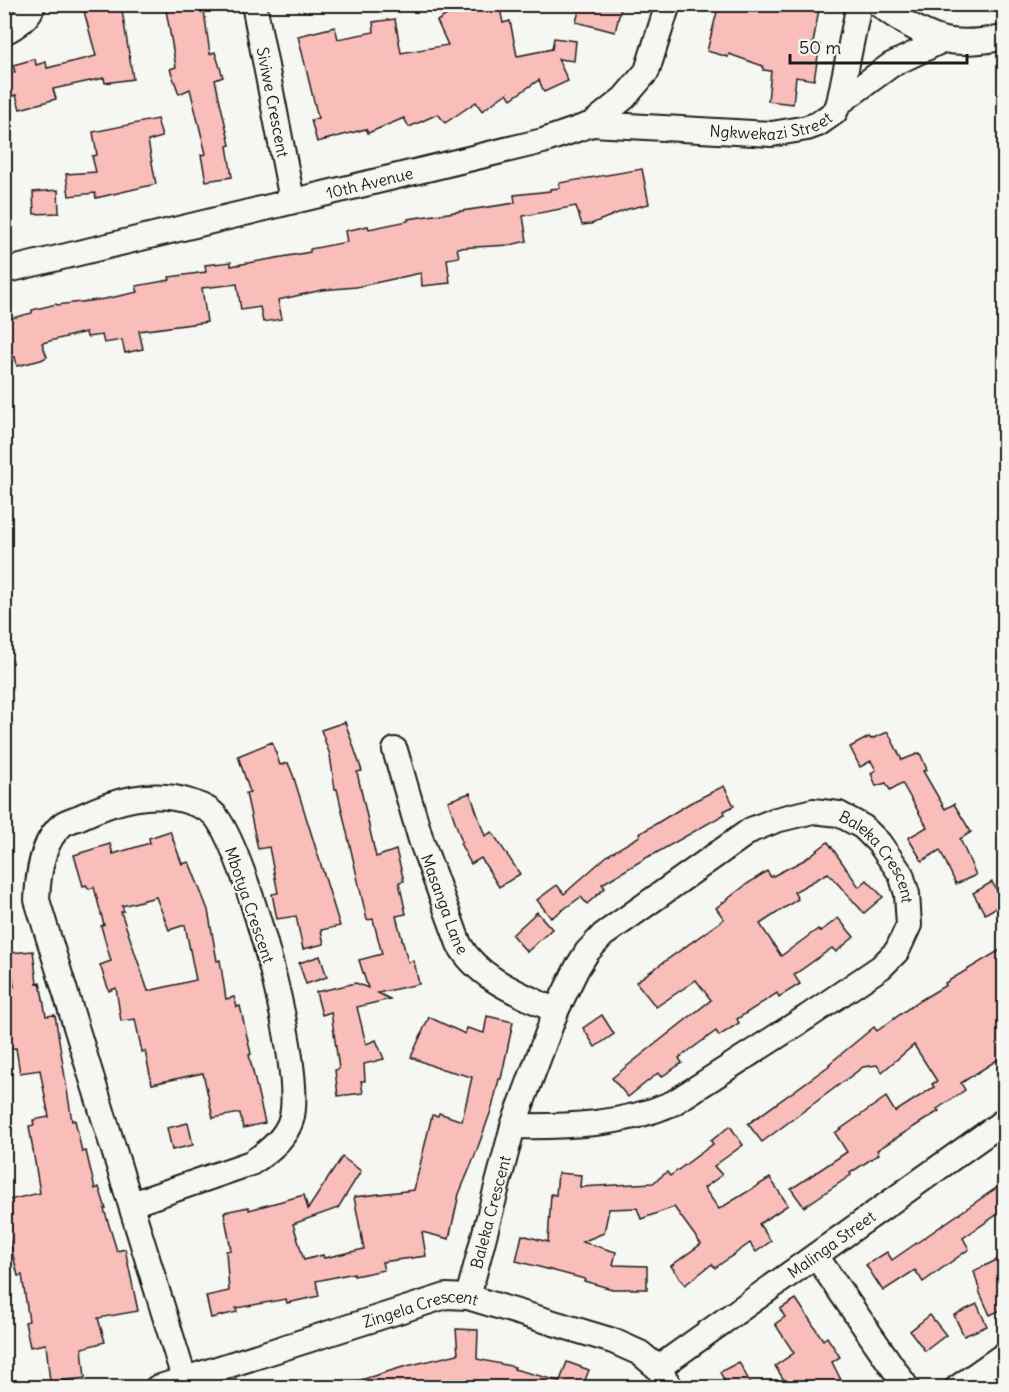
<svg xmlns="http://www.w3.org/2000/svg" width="1009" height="1392" font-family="Delius,sans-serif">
  <rect width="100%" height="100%" fill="#f6f6f2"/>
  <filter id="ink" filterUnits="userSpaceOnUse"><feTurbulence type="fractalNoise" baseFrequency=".0167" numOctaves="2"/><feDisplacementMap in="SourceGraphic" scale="12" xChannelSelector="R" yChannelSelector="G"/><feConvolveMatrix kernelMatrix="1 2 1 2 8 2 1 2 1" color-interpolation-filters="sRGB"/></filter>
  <g filter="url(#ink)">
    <!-- building -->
    <g fill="#fabeba" stroke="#1c1c1c" stroke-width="1.5" fill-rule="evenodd">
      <polygon points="85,4 121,4 133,79 105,83 104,78 53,89 56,99 20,109 16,95 4,98 4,74 15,72 13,65 35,59 36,65 46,62 47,68 96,56 84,11 87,11"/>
      <polygon points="165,4 203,4 210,54 215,52 223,77 215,80 230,145 227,146 232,177 206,181 201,155 206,154 190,89 179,94 170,69 176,67"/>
      <polygon points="495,4 499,4 503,23 510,21 517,56 552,49 554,38 576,41 574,61 558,59 568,81 544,92 539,80 511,99 507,93 482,111 476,102 445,123 438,114 409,127 404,118 368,133 366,129 317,142 311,120 318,118 298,36 335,27 338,39 374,32 373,22 395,19 401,53 448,45 437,21 450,13"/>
      <polygon points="581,4 608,4 621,8 615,32 576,22"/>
      <polygon points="719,4 795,4 819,9 813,43 820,44 814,80 796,77 793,104 768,101 771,71 763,70 763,66 729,54 728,57 707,51"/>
      <polygon points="157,119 162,137 148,141 156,184 96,198 95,193 69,196 66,174 96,172 92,156 97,155 93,132"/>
      <polygon points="642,169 649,204 628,209 591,224 582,225 576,206 523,216 527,241 510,245 457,248 459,257 447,259 450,283 422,286 421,273 356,287 322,290 278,300 282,319 263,322 260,307 241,310 237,284 202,288 207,322 139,331 143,349 125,353 122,340 104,343 102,335 87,337 86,332 42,343 47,357 41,360 17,366 15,357 7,359 4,348 4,320 32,313 32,310 56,304 57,305 105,299 138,292 136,286 170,280 169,277 206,272 205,265 231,262 231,266 310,252 310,249 347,242 345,231 368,226 369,229 408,221 408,219 515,203 514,195 550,191 550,189 560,188 559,183"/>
      <polygon points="58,190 59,213 34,214 33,192"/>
      <polygon points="345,722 362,771 357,772 376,857 396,850 404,881 399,882 406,914 396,916 408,962 414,961 419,984 378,993 390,999 357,1007 366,1044 376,1040 384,1059 364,1064 365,1081 361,1081 363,1093 338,1096 335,1070 339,1069 331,1012 322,1015 316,992 356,983 368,988 359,960 382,954 373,919 367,920 337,789 335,789 330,755 321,730"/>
      <polygon points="888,732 902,760 920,753 927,770 923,771 945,809 954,804 971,832 960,839 976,875 956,884 940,850 922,861 908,838 927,827 902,783 890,790 886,783 876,786 871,773 876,770 871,761 860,767 850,747 869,737 871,739"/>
      <polygon points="272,742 280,765 288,763 293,775 340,926 321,930 324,944 303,949 296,916 277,919 272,894 278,893 269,847 258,849 246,793 250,792 238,756"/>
      <polygon points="724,786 734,806 724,811 725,814 651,856 651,855 602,884 605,888 587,904 581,897 551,918 537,900 557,885 564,894 608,855 640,836 639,834 690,803"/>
      <polygon points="470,793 485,836 492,832 520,874 499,887 481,858 471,864 460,843 462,842 448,801"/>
      <path d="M170,831l12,33 7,-2 19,48 9,51 3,-1 6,39 8,-2 3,10 3,-1 11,48 -2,1 16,68 -22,5 -3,-15 -27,5 -10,-45 -51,11 -7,-33 -3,1 -7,-33 -14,2 -5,-33 -7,3 -9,-26 11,-4 -10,-35 3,-1 -10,-38 -5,2 -3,-4 -3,1 -9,-31 36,-11 3,10 37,-11 -1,-5zM156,897l13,33 16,-5 11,55 -48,11 -27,-79 3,-1 -2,-5z"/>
      <polygon points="828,842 859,887 867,880 883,897 864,913 828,873 794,892 798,899 760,924 781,956 818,929 820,932 838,918 854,937 836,952 832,948 794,975 800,984 779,997 777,993 737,1019 739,1023 719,1036 716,1031 679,1058 682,1063 661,1077 658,1073 628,1097 612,1078 711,1000 696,980 656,1007 636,982 724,919 716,908 747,884 767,871 771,877 804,860"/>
      <polygon points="992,882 1004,903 985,914 973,893"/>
      <polygon points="537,912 552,929 527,952 512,935"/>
      <polygon points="1005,947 1005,1055 961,1083 965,1090 937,1109 939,1111 877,1150 879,1154 850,1173 851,1175 804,1207 791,1189 847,1152 835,1133 886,1097 895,1112 934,1087 932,1084 937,1081 914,1045 882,1072 877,1065 863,1067 762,1142 748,1124 830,1065 829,1064 874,1027 877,1031 916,1003 946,985 945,983"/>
      <polygon points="33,951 37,983 40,982 46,1016 55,1015 72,1121 75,1120 82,1152 86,1151 95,1189 99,1187 106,1209 104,1209 117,1251 125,1249 138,1311 98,1318 105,1342 82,1348 85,1378 50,1382 46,1344 30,1347 25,1322 29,1321 22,1275 18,1276 4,1218 4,1201 40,1193 29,1126 34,1125 33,1120 49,1117 40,1070 20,1073 16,1048 4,1049 4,1025 8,1024 4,989 14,987 10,953"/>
      <polygon points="320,956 327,977 306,984 299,963"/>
      <polygon points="602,1015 614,1034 595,1047 583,1028"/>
      <polygon points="487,1016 513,1022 501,1079 499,1079 492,1108 474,1158 459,1194 449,1239 422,1232 426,1256 382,1262 384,1270 354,1276 354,1273 316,1281 319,1296 287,1303 286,1299 236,1308 237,1312 211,1318 206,1296 229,1291 226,1251 231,1250 224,1212 249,1207 249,1210 304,1195 308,1209 342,1157 361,1171 338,1208 293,1224 304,1260 323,1255 324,1258 364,1249 354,1197 414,1190 432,1115 438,1116 439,1113 462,1121 472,1077 435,1067 411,1057 429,1017 465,1034 467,1028 484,1033"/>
      <polygon points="188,1123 193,1145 172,1150 167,1128"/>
      <polygon points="730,1126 743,1145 714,1166 722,1175 704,1188 719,1209 770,1178 788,1205 759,1224 771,1241 756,1252 750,1243 715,1268 712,1264 685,1285 671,1266 701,1244 674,1207 641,1219 637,1208 609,1209 604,1233 582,1242 616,1252 613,1265 647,1266 647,1289 612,1289 584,1281 585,1279 516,1261 522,1235 548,1242 551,1194 556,1195 558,1173 581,1175 580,1187 653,1183 667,1172 670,1176 713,1144 711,1141"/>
      <polygon points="1005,1182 1005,1209 963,1238 969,1249 923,1282 915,1270 883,1291 866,1265 887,1252 892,1260"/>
      <polygon points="1005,1256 1005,1308 990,1315 980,1293 974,1271"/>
      <polygon points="796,1299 823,1340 827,1337 840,1357 832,1362 845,1388 789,1388 775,1366 794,1353 775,1324 785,1317 780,1309"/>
      <polygon points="977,1304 987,1326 964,1336 954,1315"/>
      <polygon points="930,1315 946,1335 925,1351 910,1331"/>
      <polygon points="456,1329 478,1330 477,1359 515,1367 514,1369 559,1381 558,1386 567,1362 589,1370 582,1388 499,1388 464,1380 466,1388 355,1388 354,1382 403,1367 458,1354"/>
      <polygon points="739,1362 753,1388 728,1388 720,1372"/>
    </g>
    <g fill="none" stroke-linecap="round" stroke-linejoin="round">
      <defs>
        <g id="minor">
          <path id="s1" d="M254,4l38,196"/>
          <path d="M878,4c17,13 45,31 66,36 19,4 41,1 60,-2"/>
          <path d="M4,32c11,-5 27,-16 29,-28"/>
          <polyline points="839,103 891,65 943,40"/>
          <path id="s2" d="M592,124l180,10 35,-6 11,-4 17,-12 4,-9 20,-99"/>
          <path id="s3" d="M4,271l539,-130 49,-17 32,-26 23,-27 21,-67"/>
          <path id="s4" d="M395,750l26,90 38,104c20,36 62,50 97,67"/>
          <path d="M132,1204l119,-41c16,-10 34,-24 40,-43 15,-49 -43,-260 -74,-302 -6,-9 -18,-13 -27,-16 -37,-13 -76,-1 -110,15 -5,2 -12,4 -17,7 -21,16 -25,51 -26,76l147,478"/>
          <polyline points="816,1256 907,1388"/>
          <path id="s5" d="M468,1297l45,-171 43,-115 21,-43 10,-16 16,-17 148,-105 25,-10 37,-9 26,3 24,13 16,16 22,31 6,20 2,31 -12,26 -16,16 -74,50 -134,86c-50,22 -106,24 -160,23"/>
          <path id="s6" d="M658,1368l346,-247"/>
          <path id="s7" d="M157,1388l289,-92 22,1 145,44 27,12 18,15 13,20"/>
          <polyline points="957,1388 1004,1355"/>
        </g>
      </defs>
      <!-- minor casing -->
      <use href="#minor" stroke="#1c1c1c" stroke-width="28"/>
      <!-- minor -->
      <use href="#minor" stroke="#f6f6f2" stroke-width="24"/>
    </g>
  </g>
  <g text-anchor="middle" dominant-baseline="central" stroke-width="4.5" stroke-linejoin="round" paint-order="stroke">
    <!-- street labels -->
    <g font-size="16" fill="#1c1c1c" stroke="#f6f6f2">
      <text stroke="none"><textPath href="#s1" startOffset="100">Siviwe Crescent</textPath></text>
      <text stroke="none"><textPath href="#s2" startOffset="180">Ngkwekazi Street</textPath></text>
      <text stroke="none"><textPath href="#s3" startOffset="376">10th Avenue</textPath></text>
      <text stroke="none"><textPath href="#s5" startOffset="722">Baleka Crescent</textPath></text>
      <text stroke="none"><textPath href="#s4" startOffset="162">Masanga Lane</textPath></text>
      <text transform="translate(250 905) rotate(71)">Mbotya Crescent</text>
      <text stroke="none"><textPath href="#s5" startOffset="88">Baleka Crescent</textPath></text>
      <text stroke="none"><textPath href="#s6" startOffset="213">Malinga Street</textPath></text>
      <text stroke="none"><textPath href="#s7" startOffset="276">Zingela Crescent</textPath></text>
    </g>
  </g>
  <!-- margin -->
  <rect width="1009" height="1392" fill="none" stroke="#f6f6f2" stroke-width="24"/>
  <rect x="12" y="12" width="985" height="1368" fill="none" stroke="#1c1c1c" stroke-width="2" filter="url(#ink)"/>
  <!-- scale -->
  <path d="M790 54v9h177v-9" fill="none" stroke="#1c1c1c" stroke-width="3"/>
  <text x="799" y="54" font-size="18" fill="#1c1c1c" stroke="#f6f6f2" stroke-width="4.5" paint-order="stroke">50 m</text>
</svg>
